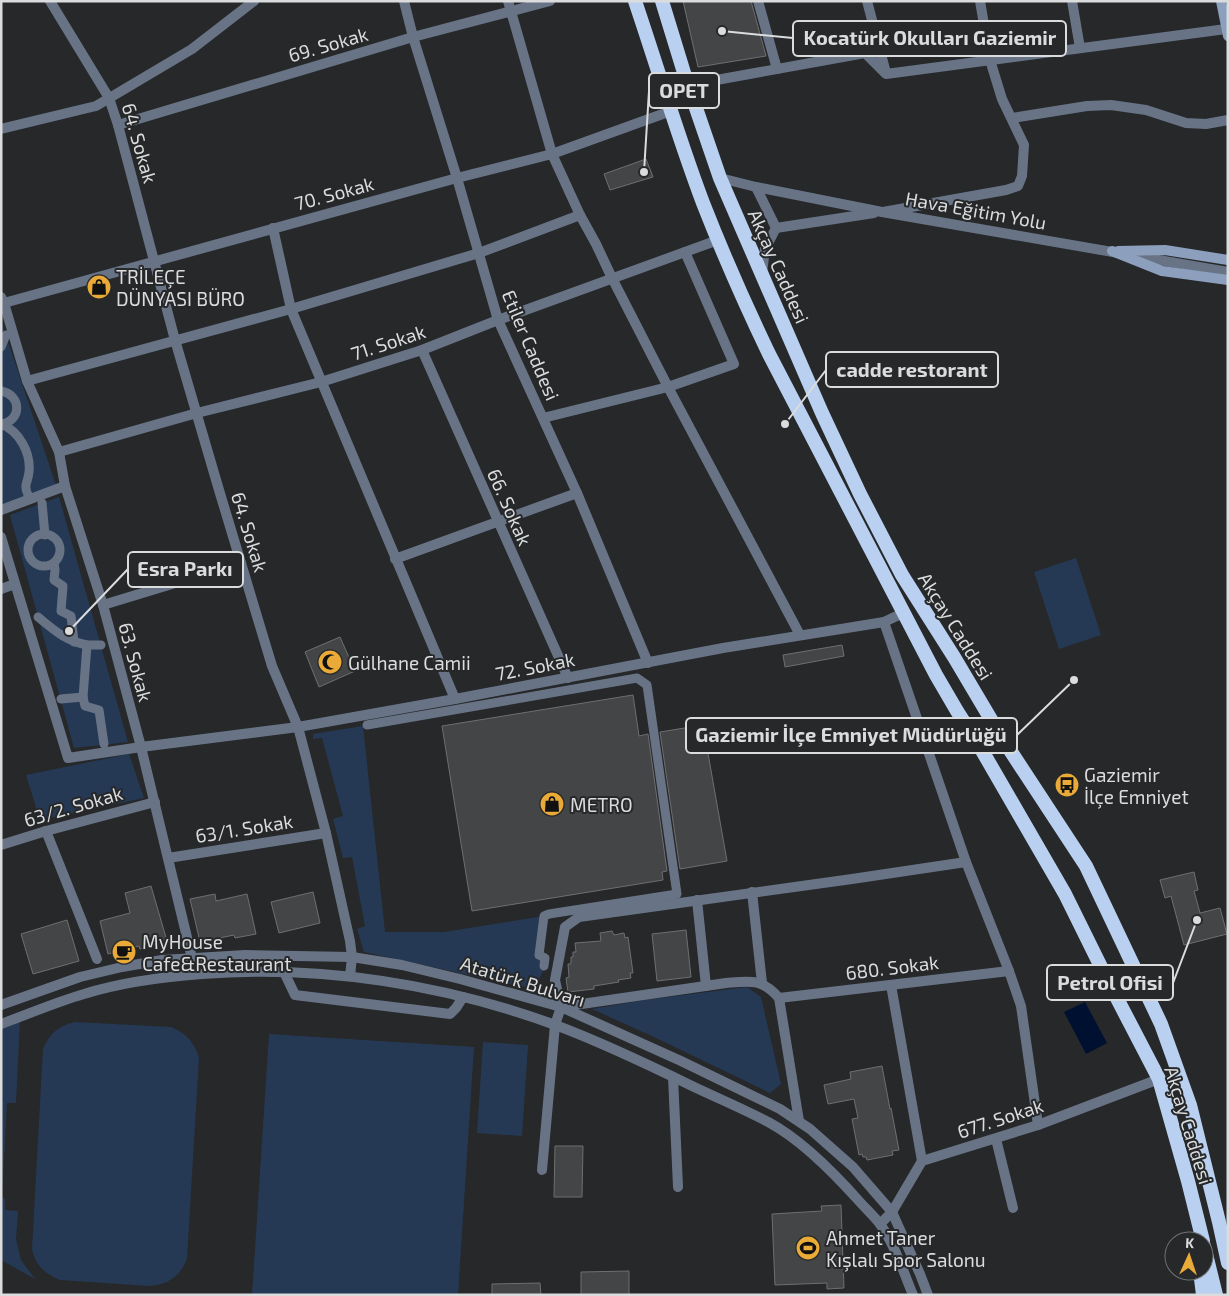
<svg xmlns="http://www.w3.org/2000/svg" width="1229" height="1296" font-family="'Exo 2',sans-serif">
  <rect width="100%" height="100%" fill="#26282a"/>
  <!-- green -->
  <g fill="#263954">
    <polygon points="1,321 56,485 1,505"/>
    <polygon points="59,497 128,742 74,748 10,515"/>
    <polygon points="1076,558 1101,635 1059,649 1034,572"/>
    <polygon points="363,726 385,932 444,932 544,916 539,955 544,969 539,979 527,987 514,985 364,952 357,929 365,926 352,857 343,858 333,819 343,816 322,738 313,739 313,734"/>
    <polygon points="129,754 144,798 40,820 26,775"/>
    <polygon points="747,987 761,997 781,1084 770,1093 654,1037 592,1009 645,1000"/>
    <polygon points="20,1020 16,1103 7,1103 2,1197 5,1199 5,1210 18,1211 16,1239 21,1260 35,1279 1,1260 1,1027"/>
    <path d="M75,1022l96,5c15,6 24,16 28,31l-12,200c-6,18 -19,27 -38,28l-89,-6c-15,-6 -25,-15 -28,-31l11,-200c6,-15 16,-24 32,-27z"/>
    <polygon points="269,1034 474,1047 458,1295 252,1295"/>
    <polygon points="483,1042 528,1045 522,1136 477,1133"/>
  </g>
  <!-- water -->
  <polygon fill="#001031" points="1085,1002 1107,1043 1086,1054 1064,1012"/>
  <!-- building -->
  <g fill="#434547" stroke="#6d6f71">
    <polygon points="683,1 751,1 766,56 698,67"/>
    <polygon points="646,159 653,177 610,190 604,174"/>
    <polygon points="340,637 355,671 319,687 305,652"/>
    <polygon points="842,645 844,656 785,667 783,655"/>
    <polygon points="633,695 639,736 648,734 667,871 662,872 663,880 472,911 442,726"/>
    <polygon points="703,725 727,861 680,869 660,732"/>
    <polygon points="1194,872 1198,890 1194,891 1200,913 1220,908 1227,934 1184,945 1171,896 1165,898 1160,880"/>
    <polygon points="151,886 167,941 140,949 139,946 108,954 100,921 130,913 125,893"/>
    <polygon points="313,892 320,923 279,933 271,902"/>
    <polygon points="215,894 216,901 247,894 256,934 235,938 234,935 200,942 190,899"/>
    <polygon points="67,920 79,961 33,974 21,934"/>
    <polygon points="686,930 691,977 657,981 652,934"/>
    <polygon points="612,931 614,935 624,933 625,938 628,937 633,973 630,973 631,978 618,980 619,982 594,986 594,989 568,992 566,978 569,977 568,964 571,964 571,957 573,957 573,952 576,952 575,943 601,941 600,933"/>
    <polygon points="882,1066 890,1109 891,1108 899,1150 892,1151 893,1155 867,1160 866,1157 863,1157 862,1154 859,1155 852,1119 858,1118 854,1099 828,1104 824,1085 851,1079 850,1072"/>
    <polygon points="555,1146 583,1146 582,1197 554,1197"/>
    <polygon points="841,1205 844,1288 827,1289 827,1283 775,1285 772,1214 822,1211 821,1206"/>
    <polygon points="629,1271 629,1295 581,1295 581,1272"/>
    <polygon points="540,1283 541,1295 492,1295 492,1284"/>
  </g>
  <g fill="none" stroke-linecap="round" stroke-linejoin="round">
    <!-- pedestrian -->
    <g stroke="#687486" stroke-width="9">
      <polyline points="1,347 6,335"/>
      <path d="M1,391c21,4 21,30 0,33"/>
      <path d="M1,424c19,7 30,30 28,48 -1,11 -6,12 -1,23"/>
      <polyline points="42,503 45,535"/>
      <circle cx="44" cy="550" r="16"/>
      <polyline points="54,563 55,570 54,580 63,586 61,611 71,616 74,642"/>
      <path d="M38,617c17,14 28,24 49,28"/>
      <polyline points="83,697 87,645 101,645"/>
      <polyline points="61,699 83,697 85,706 99,710 104,744"/>
      <polyline points="367,725 637,678 647,685 677,894 549,914 544,916 539,955 545,958 544,966"/>
    </g>
    <!-- minor -->
    <g stroke="#687486" stroke-width="10">
      <polyline points="50,1 109,98"/>
      <polyline points="508,1 552,154 580,215 596,244 612,278 668,387 800,635"/>
      <polyline points="758,1 777,69"/>
      <polyline points="867,1 886,73"/>
      <polyline points="1072,1 1080,48"/>
      <polyline points="689,85 865,53 886,74 1226,29"/>
      <polyline points="1012,118 1087,106 1111,105 1146,110 1186,123 1206,124 1228,120"/>
      <polyline points="118,125 413,37 550,1"/>
      <polyline points="883,212 1006,190 1018,186 1022,176 1024,145 1002,99 990,60 980,1"/>
      <polyline points="273,228 291,309 455,699"/>
      <polyline points="1,297 4,303 27,381 59,452 65,486 103,605 141,747 192,958"/>
      <polyline points="4,303 457,178 552,154 671,111"/>
      <polyline points="422,350 568,678"/>
      <polyline points="27,381 291,309 479,253 580,215"/>
      <polyline points="543,418 668,387 734,364 685,252"/>
      <polyline points="59,452 197,413 321,382 422,350 498,320 718,240"/>
      <polyline points="1,510 65,486"/>
      <polyline points="1,537 68,758 141,747"/>
      <polyline points="395,559 577,493"/>
      <polyline points="1,589 15,584"/>
      <polyline points="103,605 241,563"/>
      <polyline points="884,622 966,862 1009,971 1021,1006 1038,1125"/>
      <polyline points="46,831 97,959"/>
      <polyline points="1,845 46,831 155,802"/>
      <polyline points="168,858 326,833"/>
      <polyline points="752,892 762,983"/>
      <polyline points="697,900 706,986"/>
      <polyline points="284,972 295,995 450,1014 456,1008 463,997"/>
      <polyline points="891,985 922,1161"/>
      <polyline points="779,998 1009,971"/>
      <path d="M561,1007l165,-24c24,-2 36,-5 53,15l20,123"/>
      <polyline points="673,1077 678,1187"/>
      <polyline points="996,1139 1013,1208"/>
      <polyline points="542,1170 555,1025 561,1007 555,980 565,927 579,917 852,879 966,862"/>
    </g>
    <!-- tertiary -->
    <g stroke="#687486" stroke-width="10">
      <polyline points="404,1 413,37 457,178 498,320 577,493 648,663"/>
      <polyline points="109,98 118,125 175,340 219,490 272,666 298,727 326,833 350,941 352,957 350,976"/>
      <polyline points="1,129 96,106 192,49 254,1"/>
      <polyline points="720,178 756,187 882,212 1228,272"/>
      <polyline points="756,187 776,228"/>
      <polyline points="762,273 765,249 776,228 874,213"/>
      <polyline points="141,747 298,727 455,699 723,648 884,622 903,613"/>
      <polyline points="1,1005 80,977 122,967 162,960 245,955 352,957 402,965 460,979 561,1007 681,1061 780,1109 810,1129 853,1167 892,1212 920,1274 928,1295"/>
      <path d="M1,1024c28,-10 55,-22 83,-30 38,-12 78,-17 118,-20 120,-9 242,10 356,52 45,17 89,38 132,59 27,13 54,24 80,38 33,18 64,50 89,78 7,8 15,15 21,23 15,21 23,47 33,71"/>
      <polyline points="880,1224 892,1212 922,1161 1038,1125 1159,1079"/>
    </g>
    <!-- secondary -->
    <g stroke="#8c9fbc" stroke-width="10">
      <polyline points="1221,1 1228,36"/>
      <polyline points="1112,251 1162,271 1228,280"/>
      <polyline points="1118,251 1165,250 1228,260"/>
    </g>
    <!-- trunk -->
    <g stroke="#bad0f0" stroke-width="14">
      <path d="M635,1c23,68 43,136 68,202 20,51 42,101 66,151l167,321 21,36 23,36 85,147 43,87 51,98 29,102 15,60"/>
      <polyline points="662,1 685,76 720,178 822,413 860,494 902,575 954,657 1002,738 1086,866 1161,1024 1190,1105 1219,1222 1228,1263"/>
      <polyline points="1204,1246 1216,1295"/>
      <polyline points="1200,1271 1203,1295"/>
    </g>
  </g>
  <!-- icons -->
  <defs>
    <symbol id="shop-disc" viewBox="-11 -11 22 22"><circle r="9.5" fill="#e9aa38" stroke="#26282a"/><path d="M-5-2.5h2.3a2.7 3.5 0 0 1 5.4 0H5L5.5 6h-11ZM-1.5-2.5h3a1.5 2.3 0 0 0-3 0Z" fill="#111"/></symbol>
    <symbol id="mosque-disc" viewBox="-11 -11 22 22"><circle r="9.5" fill="#e9aa38" stroke="#26282a"/><path d="M3.5-4.9A6 6 0 1 0 3.5 4.9A5 5 0 1 1 3.5-4.9Z" fill="#111"/></symbol>
    <symbol id="bus-disc" viewBox="-11 -11 22 22"><circle r="9.5" fill="#e9aa38" stroke="#26282a"/><path d="M-5-6H5V4H4V6H2V4H-2V6H-4V4H-5ZM-3.5-4V0h7V-4ZM-3.5 1.2v1.5H-2V1.2ZM2 1.2v1.5H3.5V1.2Z" fill="#111"/></symbol>
    <symbol id="cafe-disc" viewBox="-11 -11 22 22"><circle r="9.5" fill="#e9aa38" stroke="#26282a"/><path d="M-5.5-4.5H6V0H3Q3 3.5 0 3.5H-2.5Q-5.5 3.5-5.5 0ZM3-3.2v2h1.7v-2ZM-6 4.5H4V6H-6Z" fill="#111"/></symbol>
    <symbol id="stadium-disc" viewBox="-11 -11 22 22"><circle r="9.5" fill="#e9aa38" stroke="#26282a"/><path d="M0-5a6.5 5 0 1 0 0 10a6.5 5 0 1 0 0-10ZM-3.5-1.8h7v3.6h-7Z" fill="#111"/></symbol>
  </defs>
  <g fill-rule="evenodd">
    <use href="#shop-disc" x="85" y="273" width="28" height="28"/>
    <use href="#mosque-disc" x="316" y="648" width="28" height="28"/>
    <use href="#bus-disc" x="1053" y="771" width="28" height="28"/>
    <use href="#shop-disc" x="538" y="790" width="28" height="28"/>
    <use href="#cafe-disc" x="110" y="938" width="28" height="28"/>
    <use href="#stadium-disc" x="794" y="1234" width="28" height="28"/>
  </g>
  <g text-anchor="middle" dominant-baseline="central" stroke-width="4" stroke-linejoin="round" paint-order="stroke">
    <!-- street labels -->
    <g font-size="19" fill="#dbdcdd" stroke="#26282a">
      <text transform="translate(328 44) rotate(-16)">69. Sokak</text>
      <text transform="translate(140 143) rotate(74)">64. Sokak</text>
      <text transform="translate(334 193) rotate(-15)">70. Sokak</text>
      <text transform="translate(976 210) rotate(10)">Hava Eğitim Yolu</text>
      <text transform="translate(779 266) rotate(66)">Akçay Caddesi</text>
      <text transform="translate(388 342) rotate(-18)">71. Sokak</text>
      <text transform="translate(531 345) rotate(67)">Etiler Caddesi</text>
      <text transform="translate(510 507) rotate(66)">66. Sokak</text>
      <text transform="translate(250 532) rotate(73)">64. Sokak</text>
      <text transform="translate(956 626) rotate(58)">Akçay Caddesi</text>
      <text transform="translate(136 662) rotate(75)">63. Sokak</text>
      <text transform="translate(535 666) rotate(-11)">72. Sokak</text>
      <text transform="translate(73 806) rotate(-16)">63/2. Sokak</text>
      <text transform="translate(244 828) rotate(-9)">63/1. Sokak</text>
      <text transform="translate(892 967) rotate(-7)">680. Sokak</text>
      <text transform="translate(523 981) rotate(17)">Atatürk Bulvarı</text>
      <text transform="translate(1000 1118) rotate(-18)">677. Sokak</text>
      <text transform="translate(1189 1125) rotate(73)">Akçay Caddesi</text>
    </g>
    <!-- poi labels -->
    <g font-size="19" fill="#dbdcdd" stroke="#26282a" text-anchor="start">
      <text x="116" y="276">TRİLEÇE<tspan x="116" dy="22">DÜNYASI BÜRO</tspan></text>
      <text x="348" y="662">Gülhane Camii</text>
      <text x="1084" y="774">Gaziemir<tspan x="1084" dy="22">İlçe Emniyet</tspan></text>
      <text x="570" y="804">METRO</text>
      <text x="142" y="941">MyHouse<tspan x="142" dy="22">Cafe&amp;Restaurant</tspan></text>
      <text x="826" y="1237">Ahmet Taner<tspan x="826" dy="22">Kışlalı Spor Salonu</tspan></text>
    </g>
  </g>
  <!-- callouts -->
  <path fill="none" stroke="#dbdcdd" stroke-width="2" d="M722 31L793 38M644 172L649 91M785 424L826 370M69 631L128 569M1074 680L1017 735M1197 920L1173 983"/>
  <g fill="#dbdcdd" stroke="#26282a" stroke-width="2">
    <circle cx="722" cy="31" r="5"/>
    <circle cx="644" cy="172" r="5"/>
    <circle cx="785" cy="424" r="5"/>
    <circle cx="69" cy="631" r="5"/>
    <circle cx="1074" cy="680" r="5"/>
    <circle cx="1197" cy="920" r="5"/>
  </g>
  <g fill="#26282a" stroke="#dbdcdd" stroke-width="2">
    <rect x="793" y="21" width="273" height="35" rx="5"/>
    <rect x="649" y="73" width="70" height="35" rx="5"/>
    <rect x="826" y="352" width="172" height="35" rx="5"/>
    <rect x="128" y="552" width="115" height="35" rx="5"/>
    <rect x="686" y="718" width="331" height="35" rx="5"/>
    <rect x="1047" y="965" width="126" height="35" rx="5"/>
  </g>
  <g font-size="20" text-anchor="middle" font-weight="bold" fill="#dbdcdd">
    <text x="930" y="45">Kocatürk Okulları Gaziemir</text>
    <text x="684" y="98">OPET</text>
    <text x="912" y="377">cadde restorant</text>
    <text x="185" y="576">Esra Parkı</text>
    <text x="851" y="742">Gaziemir İlçe Emniyet Müdürlüğü</text>
    <text x="1110" y="990">Petrol Ofisi</text>
  </g>
  <!-- border -->
  <rect width="1229" height="1296" fill="none" stroke="#dbdcdd" stroke-width="5"/>
  <!-- north arrow -->
  <g transform="translate(1189 1256) rotate(3)"><circle r="24" fill="#26282a" stroke="#6e7072"/>
  <path d="M0-4L9 19L0 12L-9 19Z" fill="#e9aa38"/>
  <text y="-8" font-size="14" font-weight="bold" text-anchor="middle" fill="#dbdcdd">K</text>
  </g>
</svg>
